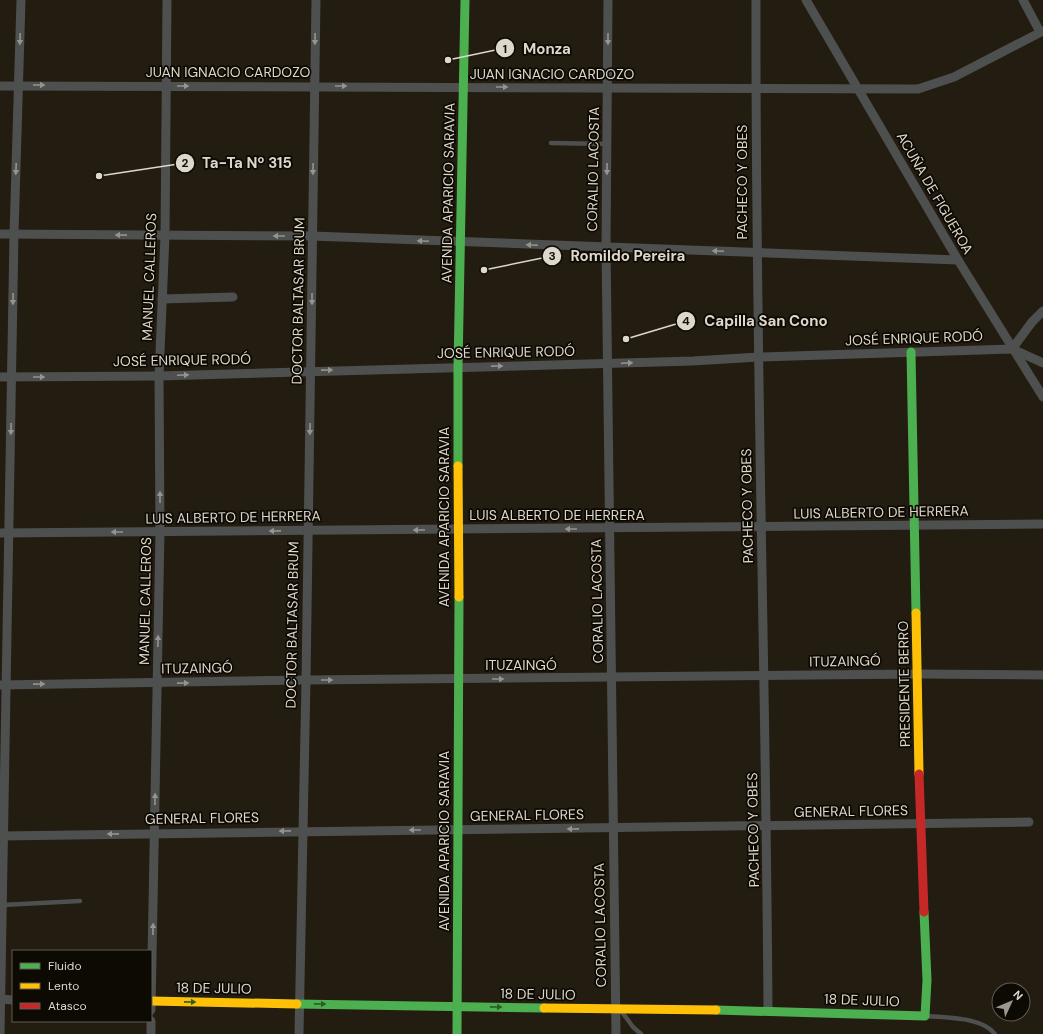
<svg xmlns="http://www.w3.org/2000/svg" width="1043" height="1034" font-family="'DM Sans',sans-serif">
  <rect width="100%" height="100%" fill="#221c11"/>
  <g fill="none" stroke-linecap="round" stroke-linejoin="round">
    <!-- lane -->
    <g stroke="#4e4f4f" stroke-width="4.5">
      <polyline points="551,143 607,144"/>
      <polyline points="2,905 80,901"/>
      <polyline points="622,1012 633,1027 641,1034"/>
      <path d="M927,1016c20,2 55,1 68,18"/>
    </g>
    <!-- street -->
    <g stroke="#4e4f4f" stroke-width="9">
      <polyline points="608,0 606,247 616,1034"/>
      <path d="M756,0c-1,337 10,674 12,1011"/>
      <polyline points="806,0 958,260 1043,397"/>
      <polyline points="1023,0 1040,32"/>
      <polyline points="0,86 918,89 954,77 1043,31"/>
      <polyline points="0,234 312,236 958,260"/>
      <polyline points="162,299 233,297"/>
      <polyline points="1012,349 1032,322 1043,311"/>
      <polyline points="0,377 159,376 693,361 759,357 1012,349 1043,363"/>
      <polyline points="0,533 1043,524"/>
      <polyline points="0,685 306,680 918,674 1043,675"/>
      <polyline points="0,836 1029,822"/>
      <polyline points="0,999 13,1000"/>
      <polyline points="151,1010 160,532 159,376 165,236 167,0"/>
      <polyline points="0,1034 14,234 21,0"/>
      <polyline points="151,1034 151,1021"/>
      <polyline points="299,1034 306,680 316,0"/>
    </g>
    <!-- fast -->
    <g stroke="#4caf50" stroke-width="9">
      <polyline points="911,352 916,613"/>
      <polyline points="458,466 458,367 465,0"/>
      <polyline points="297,1004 544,1008"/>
      <polyline points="716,1010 925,1016 927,980 924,912"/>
      <polyline points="457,1034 459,597"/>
    </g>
    <!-- slow -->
    <g stroke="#ffc107" stroke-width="9">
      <polyline points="458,466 459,597"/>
      <polyline points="916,613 919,774"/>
      <polyline points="151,1001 297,1004"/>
      <polyline points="544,1008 716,1010"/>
    </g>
    <!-- jam -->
    <polyline stroke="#c62828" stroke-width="9" points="919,774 924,912"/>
  </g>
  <!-- one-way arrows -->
  <defs><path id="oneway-solid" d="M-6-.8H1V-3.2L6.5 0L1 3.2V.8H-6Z"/></defs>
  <g fill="#96948e">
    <use href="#oneway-solid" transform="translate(20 39) rotate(92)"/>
    <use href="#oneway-solid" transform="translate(315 39) rotate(91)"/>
    <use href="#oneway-solid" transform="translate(608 39) rotate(90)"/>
    <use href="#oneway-solid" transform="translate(39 85)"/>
    <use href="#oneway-solid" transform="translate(183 86)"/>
    <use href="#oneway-solid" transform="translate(341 86)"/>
    <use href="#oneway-solid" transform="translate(502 87)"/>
    <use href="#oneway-solid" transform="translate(16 169) rotate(92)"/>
    <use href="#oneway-solid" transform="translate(313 169) rotate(91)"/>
    <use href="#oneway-solid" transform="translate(607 169) rotate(91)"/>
    <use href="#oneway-solid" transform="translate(121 235) rotate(-179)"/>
    <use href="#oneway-solid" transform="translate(279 236) rotate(-180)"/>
    <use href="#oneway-solid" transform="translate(423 241) rotate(-178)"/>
    <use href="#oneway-solid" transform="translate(532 245) rotate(-178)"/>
    <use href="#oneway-solid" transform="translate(718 251) rotate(-178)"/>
    <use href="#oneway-solid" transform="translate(13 299) rotate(91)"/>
    <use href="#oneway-solid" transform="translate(312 299) rotate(90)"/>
    <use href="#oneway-solid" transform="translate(627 363) rotate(-2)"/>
    <use href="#oneway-solid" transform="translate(497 366) rotate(-1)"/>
    <use href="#oneway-solid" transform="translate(327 370) rotate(-1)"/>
    <use href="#oneway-solid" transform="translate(183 375) rotate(-2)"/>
    <use href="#oneway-solid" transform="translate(39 377)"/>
    <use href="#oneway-solid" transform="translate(11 429) rotate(91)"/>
    <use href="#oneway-solid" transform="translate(310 429) rotate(91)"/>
    <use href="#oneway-solid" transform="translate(160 497) rotate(-90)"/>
    <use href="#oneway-solid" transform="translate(571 529) rotate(180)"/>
    <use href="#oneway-solid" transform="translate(419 530) rotate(180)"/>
    <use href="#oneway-solid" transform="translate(275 531) rotate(179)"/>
    <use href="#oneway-solid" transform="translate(117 532) rotate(180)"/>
    <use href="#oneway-solid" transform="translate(158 641) rotate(-89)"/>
    <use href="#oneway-solid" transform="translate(498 679)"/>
    <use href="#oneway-solid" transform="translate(327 680)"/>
    <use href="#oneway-solid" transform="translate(183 683) rotate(-1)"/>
    <use href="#oneway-solid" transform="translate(39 684) rotate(-1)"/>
    <use href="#oneway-solid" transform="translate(155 799) rotate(-89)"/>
    <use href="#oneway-solid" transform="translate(573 829) rotate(179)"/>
    <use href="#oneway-solid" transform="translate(415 830) rotate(180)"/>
    <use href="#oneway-solid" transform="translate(285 831) rotate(179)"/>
    <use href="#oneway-solid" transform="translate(113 834) rotate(179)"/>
    <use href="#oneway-solid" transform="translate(153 929) rotate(-89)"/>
  </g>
  <g fill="#2c5c2a">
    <use href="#oneway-solid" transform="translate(190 1002) rotate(1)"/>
    <use href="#oneway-solid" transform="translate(320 1004) rotate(1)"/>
    <use href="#oneway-solid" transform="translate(496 1007) rotate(1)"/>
  </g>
  <g text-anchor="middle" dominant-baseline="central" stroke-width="3.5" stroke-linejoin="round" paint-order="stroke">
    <!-- street labels -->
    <g font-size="14" fill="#ded8cc" stroke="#0d0903">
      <text x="228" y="72">JUAN IGNACIO CARDOZO</text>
      <text x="552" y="74">JUAN IGNACIO CARDOZO</text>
      <text transform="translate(593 169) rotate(-89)">CORALIO LACOSTA</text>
      <text transform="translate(742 182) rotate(-90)">PACHECO Y OBES</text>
      <text transform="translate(448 193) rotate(-89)">AVENIDA APARICIO SARAVIA</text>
      <text transform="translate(935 193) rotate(60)">ACUÑA DE FIGUEROA</text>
      <text transform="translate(149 277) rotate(-88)">MANUEL CALLEROS</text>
      <text transform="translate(298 301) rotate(-89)">DOCTOR BALTASAR BRUM</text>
      <text transform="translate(914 338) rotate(-2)">JOSÉ ENRIQUE RODÓ</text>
      <text transform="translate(506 352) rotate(-1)">JOSÉ ENRIQUE RODÓ</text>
      <text transform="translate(182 360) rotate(-1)">JOSÉ ENRIQUE RODÓ</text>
      <text transform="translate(747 506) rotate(-91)">PACHECO Y OBES</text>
      <text transform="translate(881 512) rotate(-1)">LUIS ALBERTO DE HERRERA</text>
      <text x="557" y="515">LUIS ALBERTO DE HERRERA</text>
      <text transform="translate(233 517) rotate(-1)">LUIS ALBERTO DE HERRERA</text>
      <text transform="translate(444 517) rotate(-90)">AVENIDA APARICIO SARAVIA</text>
      <text transform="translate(145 601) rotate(-89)">MANUEL CALLEROS</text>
      <text transform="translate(597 601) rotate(-91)">CORALIO LACOSTA</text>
      <text transform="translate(292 625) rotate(-89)">DOCTOR BALTASAR BRUM</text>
      <text transform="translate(845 661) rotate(-1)">ITUZAINGÓ</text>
      <text x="521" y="665">ITUZAINGÓ</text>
      <text transform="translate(197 668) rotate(-1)">ITUZAINGÓ</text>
      <text transform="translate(904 684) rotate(-91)">PRESIDENTE BERRO</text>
      <text transform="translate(851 811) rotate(-1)">GENERAL FLORES</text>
      <text transform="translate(527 815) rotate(-1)">GENERAL FLORES</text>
      <text transform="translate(202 818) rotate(-1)">GENERAL FLORES</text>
      <text transform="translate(753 830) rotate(-91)">PACHECO Y OBES</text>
      <text transform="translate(444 841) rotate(-90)">AVENIDA APARICIO SARAVIA</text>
      <text transform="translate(600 925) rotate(-91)">CORALIO LACOSTA</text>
      <text transform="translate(214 988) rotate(1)">18 DE JULIO</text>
      <text transform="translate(538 994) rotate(1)">18 DE JULIO</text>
      <text transform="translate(862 1000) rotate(2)">18 DE JULIO</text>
    </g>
  </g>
  <!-- callouts -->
  <path fill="none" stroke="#ded8cc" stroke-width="1.5" d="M448 60L505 48M99 176L185 163M484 270L552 256M626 339L686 321"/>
  <g fill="#ded8cc" stroke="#0d0903" stroke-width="1.5">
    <circle cx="448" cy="60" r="4"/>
    <circle cx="99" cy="176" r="4"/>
    <circle cx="484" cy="270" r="4"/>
    <circle cx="626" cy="339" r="4"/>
    <circle cx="505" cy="48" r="10"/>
    <circle cx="185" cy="163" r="10"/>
    <circle cx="552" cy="256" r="10"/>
    <circle cx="686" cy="321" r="10"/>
  </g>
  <g font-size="12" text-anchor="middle" font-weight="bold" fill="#111">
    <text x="505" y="53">1</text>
    <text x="185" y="167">2</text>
    <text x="552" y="260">3</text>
    <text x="686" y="325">4</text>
  </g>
  <g font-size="15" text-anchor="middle" font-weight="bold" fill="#ded8cc" stroke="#0d0903" stroke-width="3.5" stroke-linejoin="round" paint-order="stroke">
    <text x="547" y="54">Monza</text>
    <text x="247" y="168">Ta-Ta Nº 315</text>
    <text x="628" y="261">Romildo Pereira</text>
    <text x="766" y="326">Capilla San Cono</text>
  </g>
  <!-- legend -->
  <rect x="12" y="950" width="140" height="72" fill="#0d0903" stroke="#615c53"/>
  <rect x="20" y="963" width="20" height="6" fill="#4caf50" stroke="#615c53"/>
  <text x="48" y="970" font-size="12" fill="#ded8cc">Fluido</text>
  <rect x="20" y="983" width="20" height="6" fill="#ffc107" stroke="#615c53"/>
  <text x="48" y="990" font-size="12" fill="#ded8cc">Lento</text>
  <rect x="20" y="1003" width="20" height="6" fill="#c62828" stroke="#615c53"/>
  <text x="48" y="1010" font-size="12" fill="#ded8cc">Atasco</text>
  <!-- north arrow -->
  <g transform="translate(1011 1002) rotate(46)"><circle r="19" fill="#0d0903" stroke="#615c53"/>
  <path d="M0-3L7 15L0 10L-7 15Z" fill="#9c968b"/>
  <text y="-6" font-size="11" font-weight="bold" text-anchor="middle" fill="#ded8cc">N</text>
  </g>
</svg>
